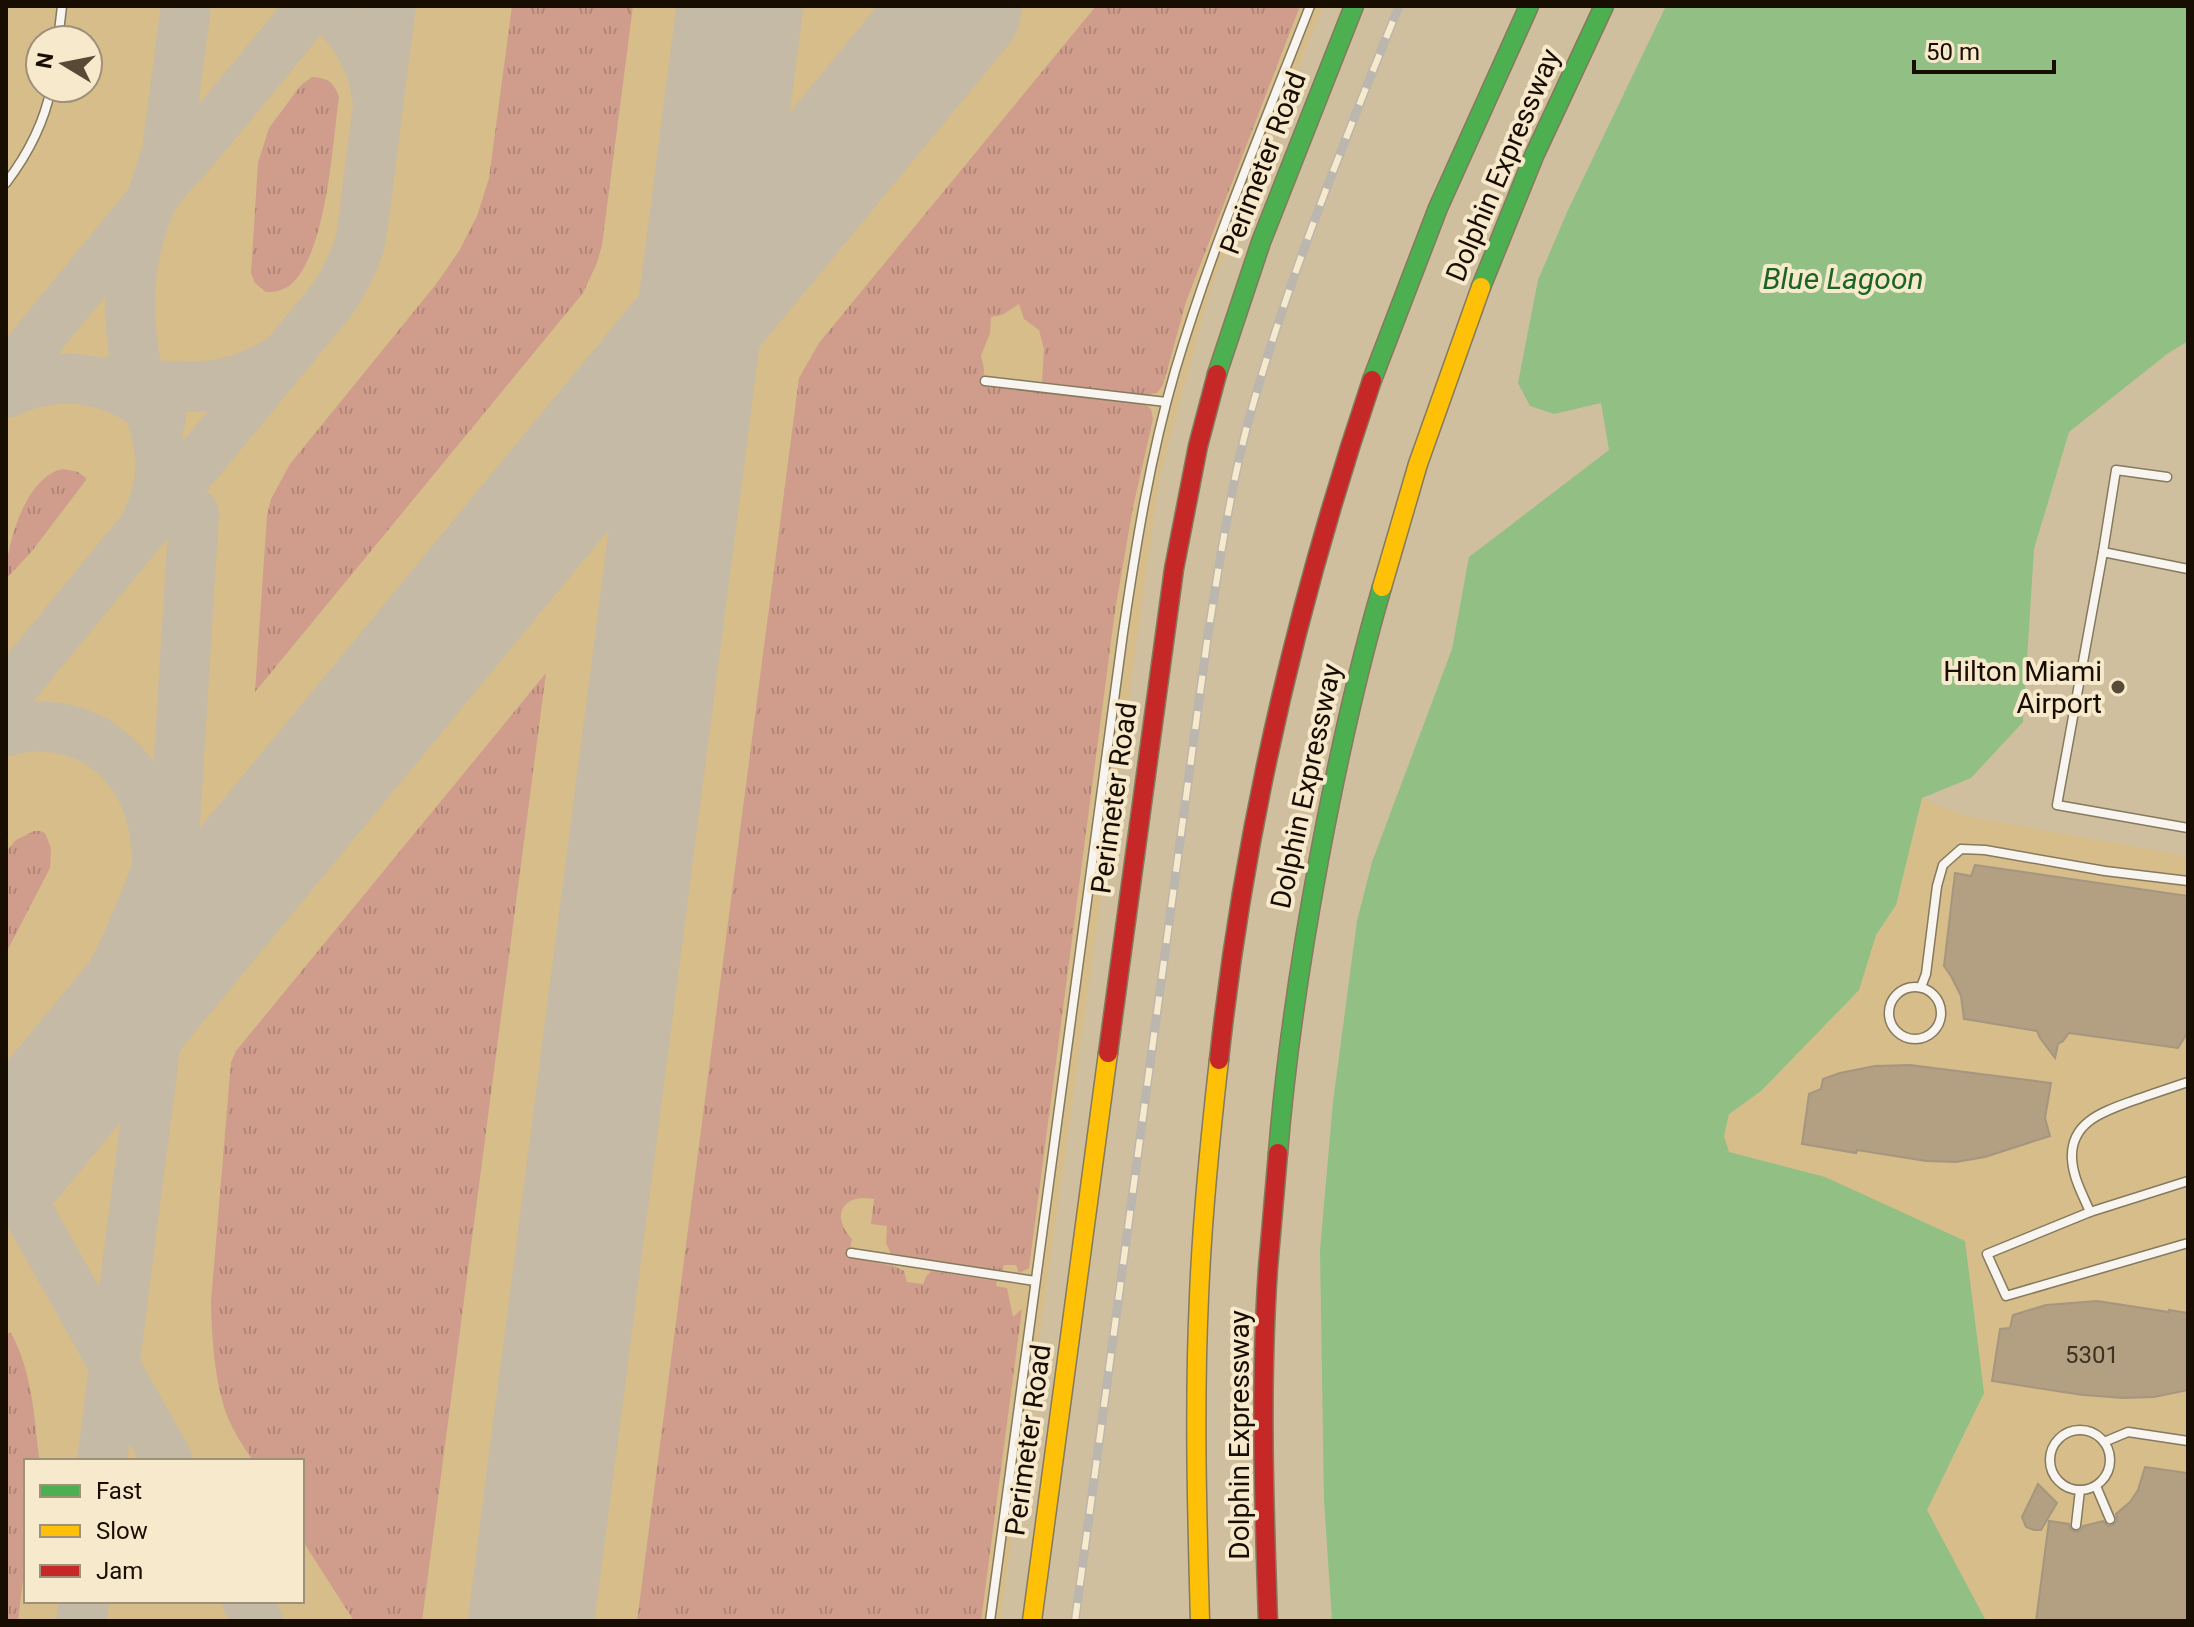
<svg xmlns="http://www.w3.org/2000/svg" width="2194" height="1627" font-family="Roboto,sans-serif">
  <defs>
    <pattern id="grass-tufts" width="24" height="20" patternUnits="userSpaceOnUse" patternTransform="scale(2)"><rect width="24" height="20" fill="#d09d8c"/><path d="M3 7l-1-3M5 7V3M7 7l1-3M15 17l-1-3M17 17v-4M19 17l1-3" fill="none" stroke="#b28677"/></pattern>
  </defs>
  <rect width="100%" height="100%" fill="#cfbf9f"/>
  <!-- built -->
  <g fill="#d6bd8a" fill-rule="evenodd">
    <path d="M6,6h1317l-113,285 -50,184 -160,1146h-994zM40,40h48v48h-48zM26,1461h276v140h-276z"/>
    <polygon points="1922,798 1964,816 2188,856 2188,1621 1986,1621 1927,1510 1984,1393 1825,1177 1729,1152 1724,1136 1729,1114 1761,1091 1859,990 1876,935 1896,905"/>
  </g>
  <!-- grass -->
  <g fill="url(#grass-tufts)">
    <polygon points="512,6 633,6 602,245 597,263 583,293 255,692 267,515 271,499 290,464 437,283 459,251 477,216 489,178"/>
    <path d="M1096,6h204l-114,296 -23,83 -6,8 -10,2 -105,-13 2,-33 -5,-19 -15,-11 -5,-15 -17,11 -11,2 -1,16 -9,23 3,13 -1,15 160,19 8,6 2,10 -20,88 -18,104 -86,657 -10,5 -3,-8h-12l-2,8 -111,-19 -5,-11 1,-17 -16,-2 3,-25c-31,-6 -44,17 -22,40l-4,18 46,9 10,5 3,11 16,2 3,-7 5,-6 66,10 -1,5 11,2 6,29 9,-8 -41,312h-344l162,-1243 20,-35z"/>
    <path d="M312,77c16,1 22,5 27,20 -7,48 -12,159 -50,189 -8,5 -14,6 -23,6l-11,-9 -4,-10 7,-110 11,-35 32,-43z"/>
    <path d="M64,469l14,3 8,6v2l-54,71 -26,28c-1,-32 20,-105 58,-110z"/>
    <path d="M546,673l-124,948h-68l-52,-81v-79h-49c-9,-14 -19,-28 -25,-43 -14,-37 -16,-79 -17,-117l20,-239 5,-11z"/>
    <polygon points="34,831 40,831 45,833 51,848 50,868 6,953 6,852 16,840"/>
    <path d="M11,1333c21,39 23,81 28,124v4h-13v95l-8,65h-12v-287z"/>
  </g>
  <!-- water -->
  <polygon fill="#91bf84" points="1666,6 2188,6 2188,341 2167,354 2069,432 2034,549 2023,722 1971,778 1922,798 1896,905 1876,935 1859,990 1761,1091 1729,1114 1724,1136 1729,1152 1825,1177 1965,1241 1984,1393 1927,1510 1986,1621 1332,1621 1324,1499 1320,1250 1333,1102 1357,921 1372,862 1452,649 1469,557 1609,450 1601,403 1554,414 1530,406 1518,383 1538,280 1568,210"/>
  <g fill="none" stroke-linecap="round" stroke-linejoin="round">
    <!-- taxiway -->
    <g stroke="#c5baa6" stroke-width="50">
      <path d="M326,6c28,23 46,54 51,91"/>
      <polyline points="6,378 151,201 167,151 186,6"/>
      <path d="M113,381c61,5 106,16 162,-18"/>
      <path d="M6,393c53,-25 114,-17 155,26"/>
      <path d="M148,518c32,-71 -6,-105 -15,-171 -7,-47 -2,-99 17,-143 6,-15 34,-43 46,-57 39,-47 78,-94 116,-141"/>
      <path d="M6,695l325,-394c14,-21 24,-39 30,-63l30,-232"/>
      <path d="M6,731c83,-22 150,40 150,122"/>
      <path d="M6,1160c53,-93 116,-188 150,-290"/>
      <polyline points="6,1172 168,1461"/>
      <polyline points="102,1461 153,1064 170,905 194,513"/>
      <polyline points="247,1601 258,1621"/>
      <polyline points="81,1621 84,1601"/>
    </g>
    <!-- runway -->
    <g stroke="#c5baa6" stroke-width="126">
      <polyline points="6,1162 959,6"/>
      <polyline points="531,1621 740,6"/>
    </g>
  </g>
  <!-- building -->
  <g fill="#b39f82" stroke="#a5967f" stroke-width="2">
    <polygon points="1975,865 2188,896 2188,1032 2178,1048 2069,1033 2063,1041 2058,1044 2055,1058 2040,1038 2037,1031 1964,1019 1961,996 1951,976 1944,966 1955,873 1971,876"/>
    <polygon points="1910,1065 2051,1083 2045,1118 2050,1136 1985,1157 1956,1162 1926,1161 1857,1150 1856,1153 1802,1144 1809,1094 1821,1089 1823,1079 1840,1073 1875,1066"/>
    <polygon points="2097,1301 2169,1312 2169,1310 2188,1313 2188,1390 2154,1397 2124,1398 2083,1395 1992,1381 2000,1329 2010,1328 2013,1315 2046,1305"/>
    <polygon points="2145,1467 2188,1473 2188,1621 2036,1621 2049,1521 2069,1524 2071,1530 2076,1532 2081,1530 2083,1526 2103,1521 2108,1526 2113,1525 2117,1521 2116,1514 2130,1502 2138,1490"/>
    <polygon points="2038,1484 2057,1503 2041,1530 2034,1530 2026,1527 2022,1517"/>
  </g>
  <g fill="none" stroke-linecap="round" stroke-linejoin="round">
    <defs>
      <g id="lane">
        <polyline points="58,40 62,6"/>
        <path d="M6,183c22,-29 38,-59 45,-95"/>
        <polyline points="985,381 1166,402"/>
        <polyline points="2103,552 2116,470 2167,477"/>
        <polyline points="2188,569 2103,552 2057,805 2188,828"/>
        <circle cx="1915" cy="1013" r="26"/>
        <polyline points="1921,987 1926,974 1937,886 1943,865 1961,849 1985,850 2105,871 2188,881"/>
        <path d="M2188,1082c-18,6 -36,12 -53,18 -30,11 -65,21 -63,59 1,19 11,36 18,53l-103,42 19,42 182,-53"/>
        <polyline points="2090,1212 2188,1181"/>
        <polyline points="851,1253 1035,1281"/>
        <circle cx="2080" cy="1460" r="30"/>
        <polyline points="2104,1442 2128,1432 2188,1441"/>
        <polyline points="2096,1486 2110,1519"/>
        <polyline points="2076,1525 2080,1490"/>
        <path d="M990,1621l133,-988c13,-88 27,-176 52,-262 37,-125 88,-244 135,-365"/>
      </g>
      <g id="fast">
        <polyline points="1481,287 1534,156 1604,6"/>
        <polyline points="1217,374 1261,242 1354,6"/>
        <polyline points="1372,380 1438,208 1529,6"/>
        <path d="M1278,1153c8,-99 23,-197 41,-294 17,-91 37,-183 63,-272"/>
      </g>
      <g id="slow">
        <polyline points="1382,587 1418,464 1481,287"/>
        <polyline points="1032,1621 1108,1053"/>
        <path d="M1200,1621c-3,-108 -6,-216 -1,-324 3,-79 11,-158 20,-237"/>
      </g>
      <g id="jam">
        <polyline points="1108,1053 1174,569 1198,446 1217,374"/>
        <path d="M1219,1060c25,-231 79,-461 153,-680"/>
        <path d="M1268,1621c-4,-117 -8,-236 0,-353 3,-38 7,-77 10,-115"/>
      </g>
    </defs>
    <!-- lane casing -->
    <use href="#lane" stroke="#85795e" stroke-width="11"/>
    <!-- fast casing -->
    <use href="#fast" stroke="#85795e" stroke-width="21"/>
    <!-- slow casing -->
    <use href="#slow" stroke="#85795e" stroke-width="21"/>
    <!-- jam casing -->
    <use href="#jam" stroke="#85795e" stroke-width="21"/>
    <!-- lane -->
    <use href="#lane" stroke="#f8f5f1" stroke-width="8"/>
    <!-- fast -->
    <use href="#fast" stroke="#4caf50" stroke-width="18"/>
    <!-- slow -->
    <use href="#slow" stroke="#ffc107" stroke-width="18"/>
    <!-- jam -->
    <use href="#jam" stroke="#c62828" stroke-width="18"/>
    <defs>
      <path id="rail" d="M1075,1621l133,-987c11,-68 21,-137 38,-204 39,-145 97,-285 153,-424"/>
    </defs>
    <!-- rail casing -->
    <use href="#rail" stroke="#bbb6ae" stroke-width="9"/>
    <!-- rail -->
    <use href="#rail" stroke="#f7e9cc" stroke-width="6" stroke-dasharray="18" stroke-linecap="butt"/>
  </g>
  <!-- markers -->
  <circle fill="#574b38" stroke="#f7e9cc" stroke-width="3" cx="2118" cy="687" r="8"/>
  <g text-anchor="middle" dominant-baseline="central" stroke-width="8" stroke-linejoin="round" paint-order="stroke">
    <!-- number labels -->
    <g font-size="24" fill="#3e3220">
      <text x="2092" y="1355">5301</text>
    </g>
    <!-- street labels -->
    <g font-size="28" fill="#170d00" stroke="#f7e9cc">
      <text transform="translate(1263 163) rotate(-69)">Perimeter Road</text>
      <text transform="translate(1503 165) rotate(-67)">Dolphin Expressway</text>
      <text transform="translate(1306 786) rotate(-78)">Dolphin Expressway</text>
      <text transform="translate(1114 798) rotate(-82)">Perimeter Road</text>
      <text transform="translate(1239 1435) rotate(-90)">Dolphin Expressway</text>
      <text transform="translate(1028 1440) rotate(-82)">Perimeter Road</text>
    </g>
    <!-- poi labels -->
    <g font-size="28" fill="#170d00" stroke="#f7e9cc" text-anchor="end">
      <text x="2102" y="671">Hilton Miami<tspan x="2102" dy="32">Airport</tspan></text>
    </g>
    <!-- water labels -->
    <g font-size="30" font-style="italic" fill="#1b6524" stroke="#f7e9cc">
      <text x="1843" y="278">Blue Lagoon</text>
    </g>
  </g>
  <!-- border -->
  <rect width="2194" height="1627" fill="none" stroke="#170d00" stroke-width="16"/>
  <!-- legend -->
  <rect x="24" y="1459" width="280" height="144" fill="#f7e9cc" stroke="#9d917a" stroke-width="2"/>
  <rect x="40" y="1485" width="40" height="12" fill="#4caf50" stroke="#9d917a" stroke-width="2"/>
  <text x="96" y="1499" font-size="24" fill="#170d00">Fast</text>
  <rect x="40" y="1525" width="40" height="12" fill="#ffc107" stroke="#9d917a" stroke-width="2"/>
  <text x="96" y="1539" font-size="24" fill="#170d00">Slow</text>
  <rect x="40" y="1565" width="40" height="12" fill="#c62828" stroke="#9d917a" stroke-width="2"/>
  <text x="96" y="1579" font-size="24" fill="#170d00">Jam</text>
  <!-- north arrow -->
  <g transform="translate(64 64) rotate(280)"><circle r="38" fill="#f7e9cc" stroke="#9d917a" stroke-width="2"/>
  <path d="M0-6L14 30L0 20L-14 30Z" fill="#574b38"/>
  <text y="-12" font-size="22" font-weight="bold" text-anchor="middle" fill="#170d00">N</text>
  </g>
  <!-- scale -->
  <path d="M1914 60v12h140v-12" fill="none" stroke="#170d00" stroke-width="4"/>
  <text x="1926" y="60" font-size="24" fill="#170d00" stroke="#f7e9cc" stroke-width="6" paint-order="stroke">50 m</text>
</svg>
